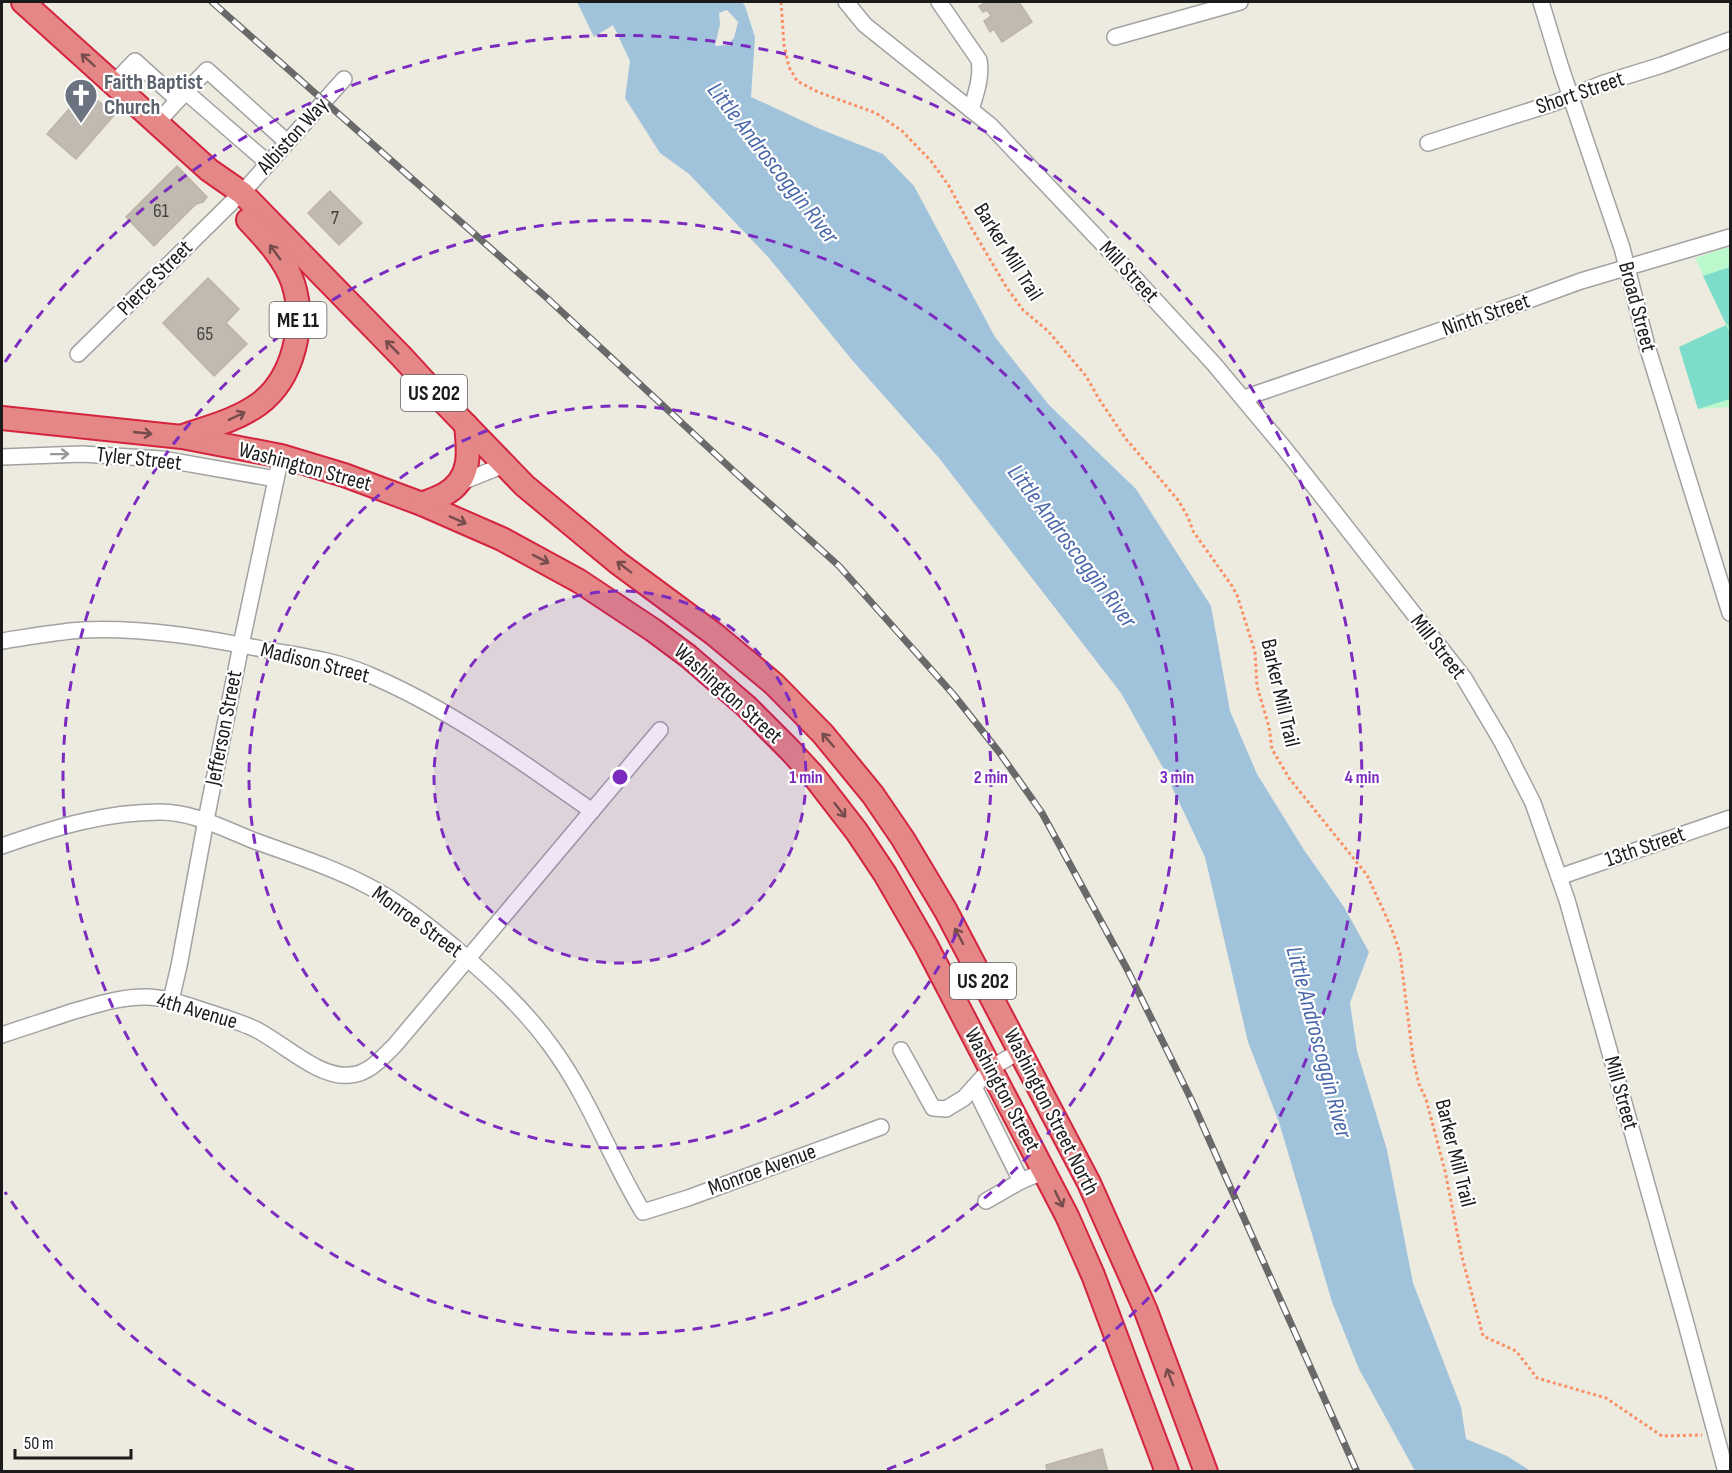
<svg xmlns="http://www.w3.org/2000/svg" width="1732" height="1473" font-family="'Sofia Sans Condensed',sans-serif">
  <rect width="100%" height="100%" fill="#edebe0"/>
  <!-- park -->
  <polygon fill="#bbf9cc" points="1730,246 1730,407 1698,409 1679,347 1726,325 1695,258"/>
  <!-- pitch -->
  <g fill="#7dddca">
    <polygon points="1730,267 1730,329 1724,320 1703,276"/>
    <polygon points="1726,325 1730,332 1730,399 1698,409 1679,347"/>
  </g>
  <!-- water -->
  <path fill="#a0c3db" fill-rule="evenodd" d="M577,2h165l3,4 10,31 -4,60 69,32 63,25 31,32 81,151 54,68 87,84 75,117 19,105 27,63 47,76 40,57 25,45 -19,51 7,48 30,99 26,133 48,124 5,32 41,17 24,15h-116l-56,-102 -27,-67 -53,-180 -31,-80 -43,-185 -43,-91 -41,-73 -182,-235 -87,-98 -83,-102 -80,-84 -29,-21 -35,-55 5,-37 -17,-36 -19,12zM727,10l11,12 -4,16 -7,7 -12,1 5,-22 -1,-11z"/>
  <!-- building -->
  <g fill="#c1bab0" stroke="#beb4a3" stroke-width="1.5">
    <polygon points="982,2 1019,2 1032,22 1002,42 994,29 990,32 984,21 991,16 987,10 983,12 979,6 984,4"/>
    <polygon points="85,91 115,114 76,159 47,134"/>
    <polygon points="177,166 207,197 203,202 196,204 154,246 126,217"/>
    <polygon points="330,191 362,223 339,245 308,213"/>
    <polygon points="208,278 239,309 226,323 247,344 214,376 163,323"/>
    <polygon points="1102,1449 1108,1472 1047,1472 1046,1465"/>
  </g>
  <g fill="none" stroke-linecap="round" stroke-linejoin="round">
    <defs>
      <g id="minor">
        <polyline points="846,2 865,25 990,125 1118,260 1214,364 1285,449 1464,678 1502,742 1533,803 1567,900 1685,1320 1726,1472"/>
        <path d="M939,2l40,58c3,17 -3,33 -8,50"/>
        <polyline points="1541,2 1561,68 1622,248 1647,346 1730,613"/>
        <polyline points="1115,37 1240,2"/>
        <polyline points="114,83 135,61 178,100 157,123"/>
        <polyline points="186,92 268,163"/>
        <polyline points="178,100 207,70 287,142"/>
        <polyline points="1428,143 1554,103 1604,83 1662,65 1730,40"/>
        <polyline points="242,193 344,79"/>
        <polyline points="78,354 232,202"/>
        <polyline points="1244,398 1529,300 1581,281 1730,237"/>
        <polyline points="2,457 82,454 162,459 276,479"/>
        <polyline points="457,484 504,465"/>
        <path d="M2,641c26,-4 53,-9 80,-11 62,-3 124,8 185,20 36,6 72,11 105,26 79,34 150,86 220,135"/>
        <path d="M2,846c51,-18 103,-34 158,-34 34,0 64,17 95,29 38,14 77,26 113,45 31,16 58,38 85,60 36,31 70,61 98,100 38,51 59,112 92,166l45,-14 193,-71"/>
        <polyline points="1559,877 1730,818"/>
        <polyline points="171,1000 179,966 206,820 241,645 281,456"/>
        <path d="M2,1035c23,-8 46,-15 69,-23 25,-7 51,-16 77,-15 20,1 39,8 57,14 18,6 36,11 52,19 27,14 63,49 93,45 19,-1 33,-18 45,-30l265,-315"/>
        <polyline points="901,1050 933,1108 946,1109 964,1098 991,1068 1020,1051"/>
        <polyline points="974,1087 1021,1181 1045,1171"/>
        <polyline points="986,1201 1021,1181"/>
      </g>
      <g id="highway">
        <polyline points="23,2 209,170 242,193 402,357 434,392 525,486 618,563 714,634 774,684 823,734 873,795 903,839 946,911 1089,1183 1146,1311 1206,1472"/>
        <polyline points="2,418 182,437 281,456 344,475 422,504 502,539 579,581 653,630 688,656 746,706 789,749 813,775 857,832 885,874 926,945 1067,1216 1093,1275 1167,1472"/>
        <path d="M183,436c26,-9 54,-16 76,-32 35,-26 47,-81 34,-121 -8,-24 -28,-45 -45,-63"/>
        <path d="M422,504c7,-3 16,-6 23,-10 27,-15 24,-42 21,-69"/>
      </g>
    </defs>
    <!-- minor casing -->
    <use href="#minor" stroke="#a2a2a2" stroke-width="18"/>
    <!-- highway casing -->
    <use href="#highway" stroke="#d4243f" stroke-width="26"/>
    <!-- path -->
    <polyline stroke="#f99065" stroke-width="3" stroke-dasharray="3 3" stroke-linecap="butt" points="781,2 784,45 789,67 797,81 818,92 876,113 902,131 931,161 949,186 972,229 1007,288 1023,310 1048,331 1086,376 1099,399 1126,439 1178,500 1188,517 1193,531 1232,586 1237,595 1255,652 1257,686 1269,727 1272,749 1289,778 1367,875 1391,927 1400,953 1413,1058 1419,1084 1426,1099 1445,1171 1462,1257 1483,1336 1516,1351 1537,1378 1606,1398 1662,1436 1702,1435"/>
    <!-- minor -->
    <use href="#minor" stroke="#fff" stroke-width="15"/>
    <!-- highway -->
    <use href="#highway" stroke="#e58787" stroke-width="22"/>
    <defs>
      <polyline id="rail" points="212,2 548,299 738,475 839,566 953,694 999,752 1042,813 1127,969 1191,1099 1357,1472"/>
    </defs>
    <!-- rail casing -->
    <use href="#rail" stroke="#696969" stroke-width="7"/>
    <!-- rail -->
    <use href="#rail" stroke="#fff" stroke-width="4.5" stroke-dasharray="14" stroke-linecap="butt"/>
  </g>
  <!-- one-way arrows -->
  <defs><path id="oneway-shaft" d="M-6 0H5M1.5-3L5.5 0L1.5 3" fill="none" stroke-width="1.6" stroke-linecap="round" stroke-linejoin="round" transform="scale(1.5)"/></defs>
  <g stroke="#764c4c">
    <use href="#oneway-shaft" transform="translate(88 60) rotate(-138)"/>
    <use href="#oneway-shaft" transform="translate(275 252) rotate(-126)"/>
    <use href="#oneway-shaft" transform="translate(392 347) rotate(-135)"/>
    <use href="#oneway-shaft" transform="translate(237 416) rotate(-26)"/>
    <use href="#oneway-shaft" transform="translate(143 433) rotate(6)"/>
    <use href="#oneway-shaft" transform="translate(458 520) rotate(24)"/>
    <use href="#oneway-shaft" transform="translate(541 559) rotate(27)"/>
    <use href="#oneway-shaft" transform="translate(624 567) rotate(-143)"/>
    <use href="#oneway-shaft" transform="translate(828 740) rotate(-131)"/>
    <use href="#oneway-shaft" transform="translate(840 810) rotate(52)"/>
    <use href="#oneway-shaft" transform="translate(959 936) rotate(-118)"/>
    <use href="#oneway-shaft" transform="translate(1059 1199) rotate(64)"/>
    <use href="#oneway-shaft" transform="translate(1170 1377) rotate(-111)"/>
  </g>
  <use stroke="#989898" href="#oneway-shaft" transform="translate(60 454) rotate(-1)"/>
  <!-- distance rings -->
  <circle cx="620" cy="777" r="186" fill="#7b2cbf" fill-opacity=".12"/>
  <g fill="none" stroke="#7b2cbf" stroke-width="3" stroke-dasharray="10 8">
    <circle cx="620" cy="777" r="186"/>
    <circle cx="620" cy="777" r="371"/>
    <circle cx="620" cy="777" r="557"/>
    <path d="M354 1470A742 742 0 0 1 5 1192M5 362A742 742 0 1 1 886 1470"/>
  </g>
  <!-- icons -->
  <defs>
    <symbol id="church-pin" viewBox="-11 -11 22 30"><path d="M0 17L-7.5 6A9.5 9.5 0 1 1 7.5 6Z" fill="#6b7280" stroke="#fff"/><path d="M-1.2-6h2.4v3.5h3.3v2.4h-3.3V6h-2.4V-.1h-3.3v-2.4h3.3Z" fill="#fff"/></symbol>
  </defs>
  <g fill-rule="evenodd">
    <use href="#church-pin" x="62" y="76" width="38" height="52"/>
  </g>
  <g text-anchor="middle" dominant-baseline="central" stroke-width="4.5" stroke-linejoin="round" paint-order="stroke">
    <!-- number labels -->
    <g font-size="20" fill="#444340">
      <text x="161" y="211">61</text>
      <text x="335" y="218">7</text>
      <text x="205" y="334">65</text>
    </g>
    <!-- shield labels -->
    <g fill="#fff" stroke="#5f5f5f" stroke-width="1.5">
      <rect x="269.5" y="302" width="57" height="36" rx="4.5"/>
      <rect x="401" y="375" width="66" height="36" rx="4.5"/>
      <rect x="950" y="963" width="66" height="36" rx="4.5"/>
    </g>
    <g font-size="21" font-weight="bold" fill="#1b1b1b">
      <text x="298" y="320">ME 11</text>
      <text x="434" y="393">US 202</text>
      <text x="983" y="981">US 202</text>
    </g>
    <!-- worship labels -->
    <g font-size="22" font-weight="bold" fill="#5b616d" stroke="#fff" text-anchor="start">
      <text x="104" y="82">Faith Baptist<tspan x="104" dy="25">Church</tspan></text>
    </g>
    <!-- street labels -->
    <g font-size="22" fill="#1b1b1b" stroke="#fff">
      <text transform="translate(1580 93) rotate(-19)">Short Street</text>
      <text transform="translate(293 136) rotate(-48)">Albiston Way</text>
      <text transform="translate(1008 252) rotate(58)">Barker Mill Trail</text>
      <text transform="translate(1129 272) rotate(47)">Mill Street</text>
      <text transform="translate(155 278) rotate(-45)">Pierce Street</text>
      <text transform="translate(1637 307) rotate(75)">Broad Street</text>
      <text transform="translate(1486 315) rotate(-19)">Ninth Street</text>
      <text transform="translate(139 459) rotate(6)">Tyler Street</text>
      <text transform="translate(305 467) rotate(15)">Washington Street</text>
      <text transform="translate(1438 647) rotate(52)">Mill Street</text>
      <text transform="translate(315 663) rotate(14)">Madison Street</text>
      <text transform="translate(1280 693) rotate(77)">Barker Mill Trail</text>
      <text transform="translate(728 694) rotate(42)">Washington Street</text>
      <text transform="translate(224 728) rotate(-79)">Jefferson Street</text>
      <text transform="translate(1645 847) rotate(-19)">13th Street</text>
      <text transform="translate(417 922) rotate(36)">Monroe Street</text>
      <text transform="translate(197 1011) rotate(16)">4th Avenue</text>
      <text transform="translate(1002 1090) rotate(62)">Washington Street</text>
      <text transform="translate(1621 1093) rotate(74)">Mill Street</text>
      <text transform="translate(1051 1112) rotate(63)">Washington Street North</text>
      <text transform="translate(1455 1153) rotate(76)">Barker Mill Trail</text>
      <text transform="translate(762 1170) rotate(-20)">Monroe Avenue</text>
    </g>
    <!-- water labels -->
    <g font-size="24" font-style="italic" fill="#4967a9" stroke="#fff">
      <text transform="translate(773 163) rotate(52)">Little Androscoggin River</text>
      <text transform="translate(1072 546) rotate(53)">Little Androscoggin River</text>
      <text transform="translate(1319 1042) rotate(75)">Little Androscoggin River</text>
    </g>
  </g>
  <circle cx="620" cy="777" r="9" fill="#7b2cbf" stroke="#fff" stroke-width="3"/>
  <g font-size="18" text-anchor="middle" font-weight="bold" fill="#7b2cbf" stroke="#fff" stroke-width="4.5" stroke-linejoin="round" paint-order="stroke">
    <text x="806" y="783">1 min</text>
    <text x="991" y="783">2 min</text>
    <text x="1177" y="783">3 min</text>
    <text x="1362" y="783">4 min</text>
  </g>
  <!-- border -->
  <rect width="1732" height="1473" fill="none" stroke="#1b1b1b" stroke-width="6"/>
  <!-- scale -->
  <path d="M15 1449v9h116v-9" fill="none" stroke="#1b1b1b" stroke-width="3"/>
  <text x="24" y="1449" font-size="18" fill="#1b1b1b" stroke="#ffffff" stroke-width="4.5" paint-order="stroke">50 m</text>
</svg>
